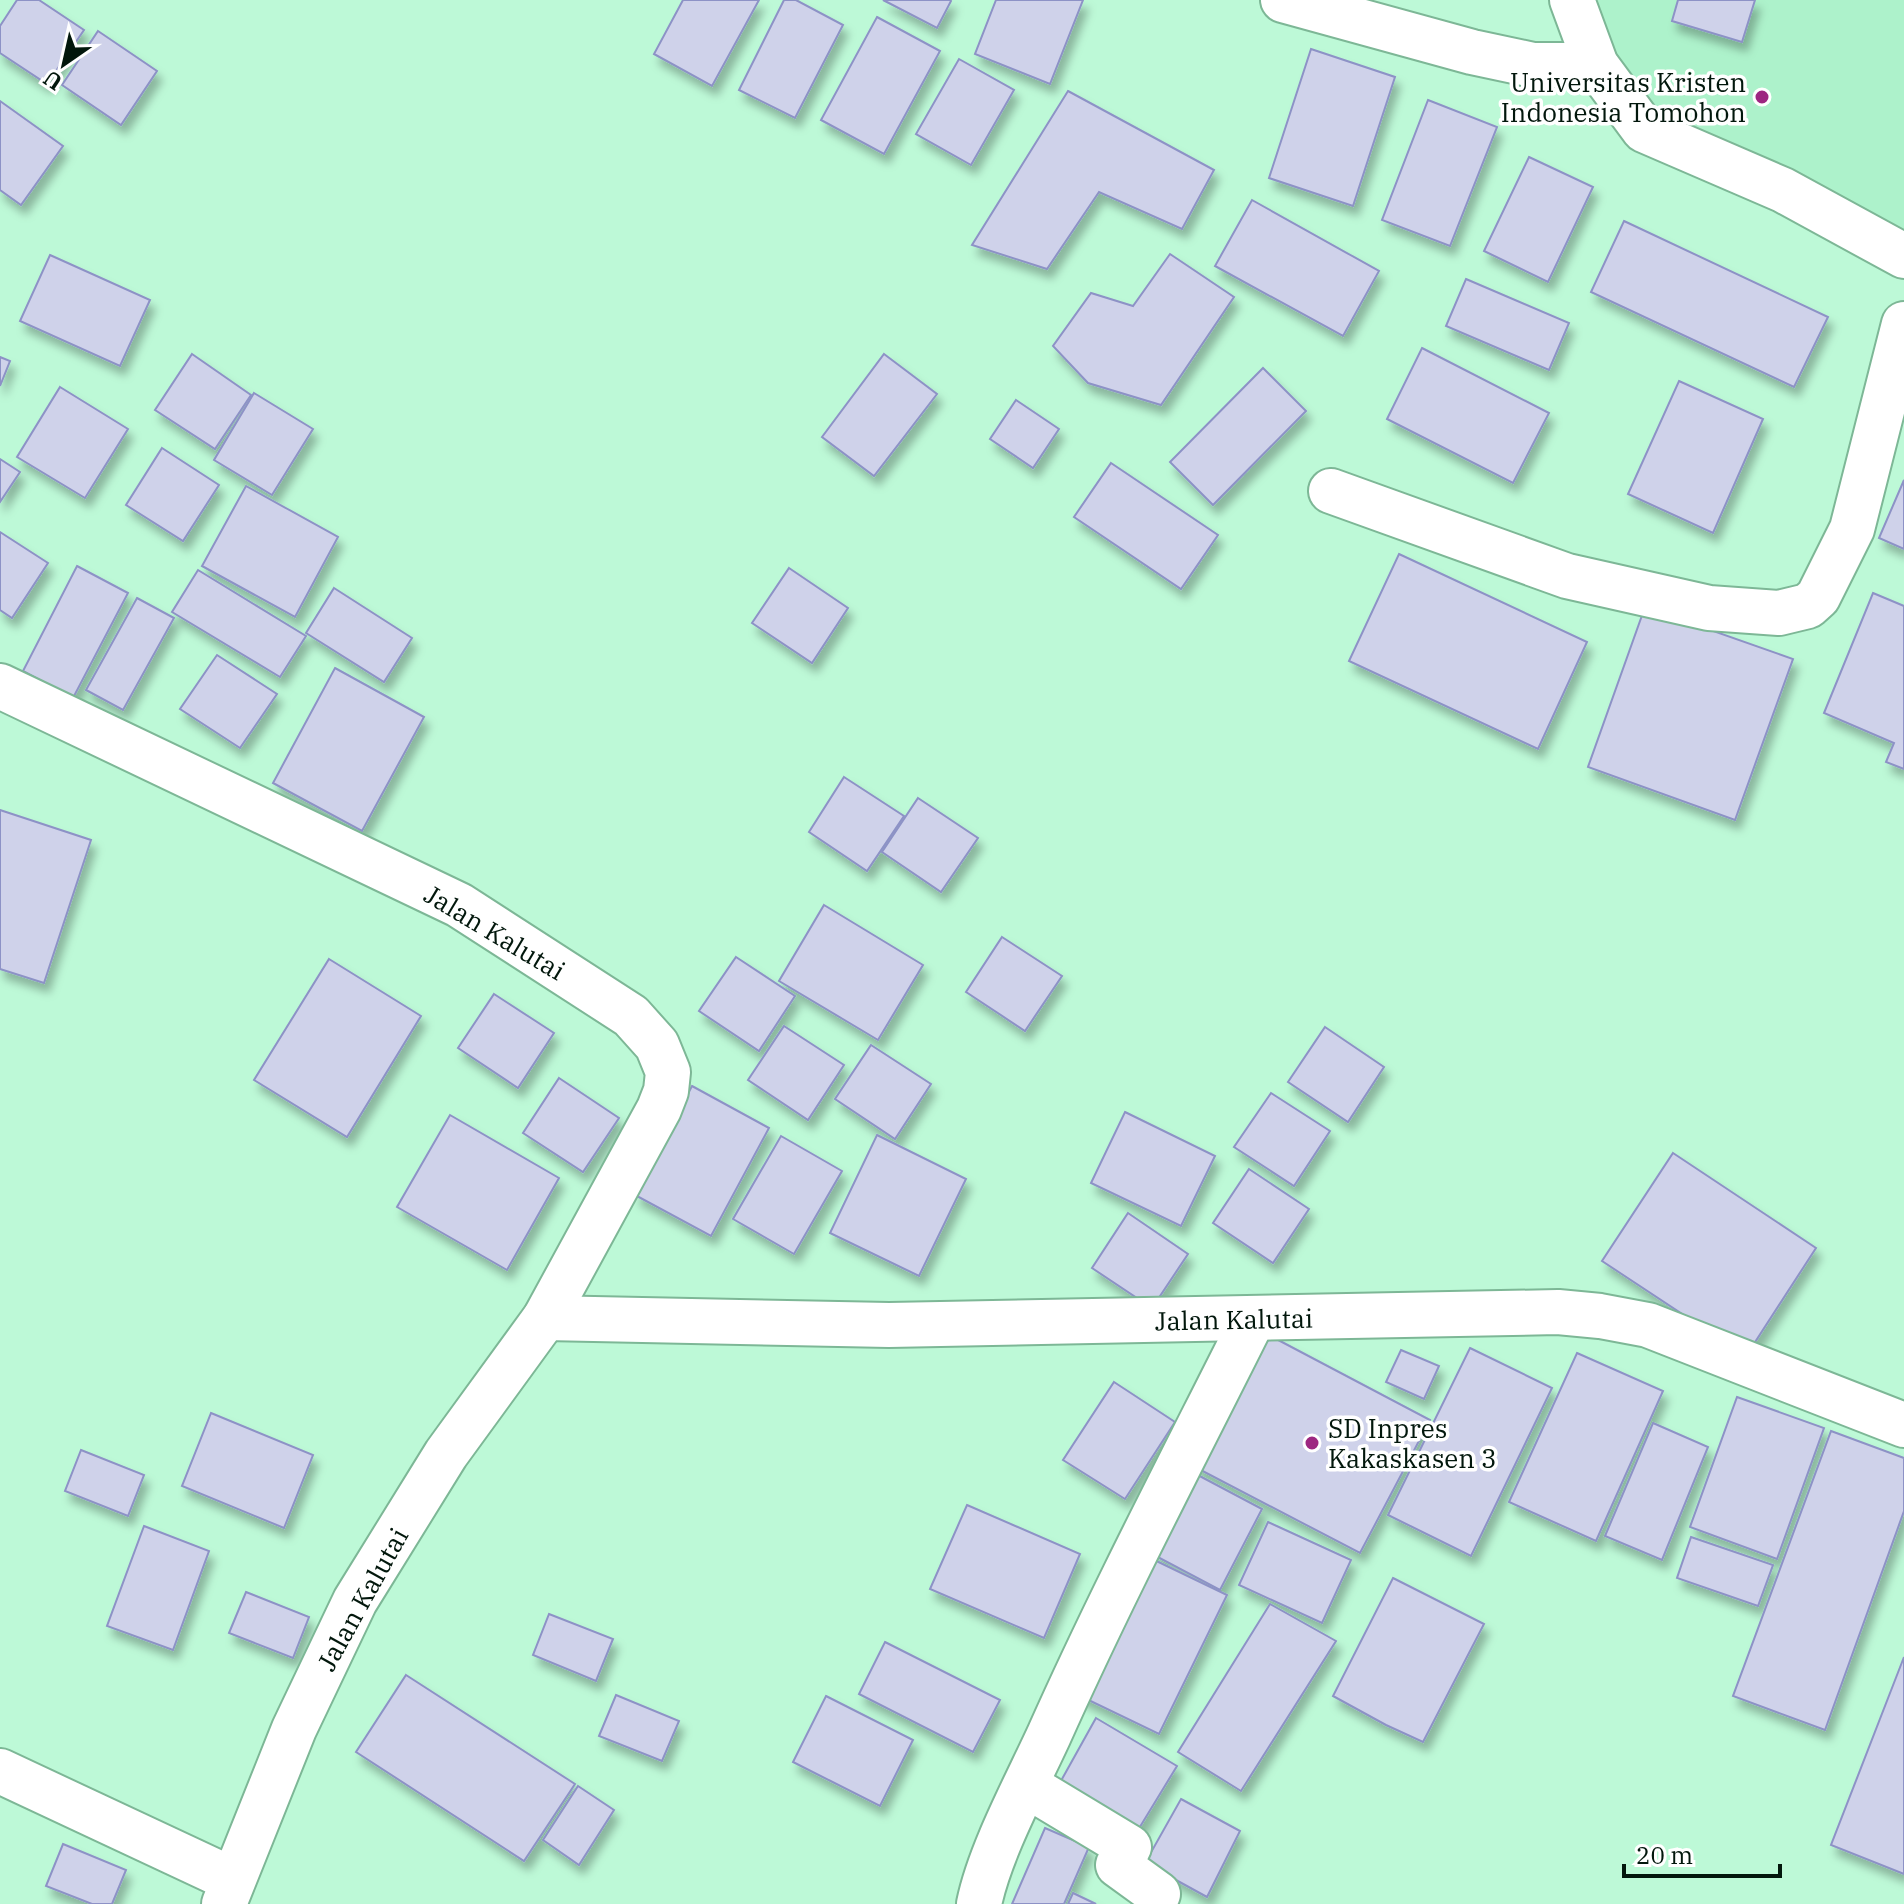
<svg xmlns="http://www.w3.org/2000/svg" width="1904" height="1904" font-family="'IBM Plex Serif',serif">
  <defs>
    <filter id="shadow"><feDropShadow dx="5" dy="9" stdDeviation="4" flood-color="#0004"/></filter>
  </defs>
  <rect width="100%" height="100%" fill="#bdf9d7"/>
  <!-- built -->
  <polygon fill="#adf2cb" points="1569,0 1904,0 1904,246 1644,130"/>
  <!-- building -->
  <g fill="#cfd2ea" stroke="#8d92c6" stroke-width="2" filter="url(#shadow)">
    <polygon points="17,0 39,0 84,30 47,84 0,53 0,26"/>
    <polygon points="683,0 759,0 712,86 654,54"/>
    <polygon points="784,0 796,0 843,25 795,118 739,90"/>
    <polygon points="883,0 950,0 951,1 937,28"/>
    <polygon points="996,0 1083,0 1050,84 975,54"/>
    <polygon points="1678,0 1755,0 1742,42 1672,21"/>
    <polygon points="877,17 940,51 884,154 821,120"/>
    <polygon points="98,31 157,71 121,125 62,85"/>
    <polygon points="1311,49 1395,77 1353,206 1269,178"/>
    <polygon points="959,59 1014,90 971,165 916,134"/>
    <polygon points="1068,91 1214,170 1182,229 1099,192 1047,269 972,245"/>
    <polygon points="1428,100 1497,127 1450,246 1382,220"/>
    <polygon points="0,101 63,146 21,205 0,190"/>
    <polygon points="1529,157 1593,187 1548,282 1484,251"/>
    <polygon points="1252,200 1379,271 1343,336 1215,266"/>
    <polygon points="1624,221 1828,317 1794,387 1591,292"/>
    <polygon points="1170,254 1234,297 1161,405 1088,383 1053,346 1091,293 1133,306"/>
    <polygon points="50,255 150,300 120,366 20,321"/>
    <polygon points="1466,279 1569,323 1549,370 1446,326"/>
    <polygon points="1422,348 1549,413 1513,483 1387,419"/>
    <polygon points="192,354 251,395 215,449 155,410"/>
    <polygon points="884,354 937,394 874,476 822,437"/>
    <polygon points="0,357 10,361 0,386"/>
    <polygon points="1263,368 1306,411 1213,505 1170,462"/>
    <polygon points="1679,381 1763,419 1713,533 1628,494"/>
    <polygon points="60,387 128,429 85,498 17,457"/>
    <polygon points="254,393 313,429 272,495 214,460"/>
    <polygon points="1016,400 1059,429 1033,468 990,439"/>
    <polygon points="162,448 219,485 183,541 126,505"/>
    <polygon points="0,459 20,472 0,502"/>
    <polygon points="1111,463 1218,535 1181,589 1074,517"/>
    <polygon points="1904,480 1904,549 1879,538"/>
    <polygon points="246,486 338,537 295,617 202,566"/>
    <polygon points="0,532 48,563 12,618 0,610"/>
    <polygon points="1399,554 1587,642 1538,749 1349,661"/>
    <polygon points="77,566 128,593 73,698 23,671"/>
    <polygon points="789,568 848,608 812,663 752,623"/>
    <polygon points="198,570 306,636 280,677 172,612"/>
    <polygon points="334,588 412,638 384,682 306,633"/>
    <polygon points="1873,593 1904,606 1904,769 1886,762 1894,743 1824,713"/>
    <polygon points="137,598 174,618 123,710 86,690"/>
    <polygon points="1645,607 1793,659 1735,820 1588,767"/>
    <polygon points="217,655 277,694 240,748 180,709"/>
    <polygon points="335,668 424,717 362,831 273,783"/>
    <polygon points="844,777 904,816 867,871 809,832"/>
    <polygon points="918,798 978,838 941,892 882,852"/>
    <polygon points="0,810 91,840 44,983 0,969"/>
    <polygon points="824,905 923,965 878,1040 779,981"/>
    <polygon points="1002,937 1062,976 1025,1031 966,992"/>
    <polygon points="736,957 795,996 759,1051 699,1011"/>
    <polygon points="329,959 421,1016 347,1137 254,1080"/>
    <polygon points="494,994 554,1033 518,1088 458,1048"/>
    <polygon points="784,1026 844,1065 808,1120 748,1080"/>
    <polygon points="1325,1027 1384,1067 1348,1122 1288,1082"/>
    <polygon points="871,1045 931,1084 895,1139 835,1099"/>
    <polygon points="559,1078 619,1118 583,1172 523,1133"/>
    <polygon points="692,1086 769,1128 711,1236 635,1195"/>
    <polygon points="1271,1093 1330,1131 1294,1186 1234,1147"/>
    <polygon points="1125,1112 1215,1156 1181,1226 1091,1183"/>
    <polygon points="450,1115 559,1178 507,1270 397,1207"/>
    <polygon points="877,1135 966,1179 919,1276 830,1233"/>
    <polygon points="781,1136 842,1171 794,1254 733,1219"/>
    <polygon points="1673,1153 1816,1248 1746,1356 1602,1261"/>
    <polygon points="1249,1169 1309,1209 1273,1263 1213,1223"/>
    <polygon points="1128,1213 1188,1254 1152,1308 1092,1268"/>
    <polygon points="1263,1332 1430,1420 1360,1553 1193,1466"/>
    <polygon points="1470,1348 1552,1388 1471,1556 1388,1515"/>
    <polygon points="1401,1350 1439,1366 1424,1399 1386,1382"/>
    <polygon points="1577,1353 1663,1391 1596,1541 1509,1502"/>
    <polygon points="1114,1382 1175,1422 1125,1499 1063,1460"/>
    <polygon points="1737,1397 1824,1428 1777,1559 1690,1527"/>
    <polygon points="211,1413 313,1455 284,1528 182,1486"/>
    <polygon points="1653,1423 1708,1447 1662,1560 1605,1536"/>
    <polygon points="1831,1431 1904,1458 1904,1511 1825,1730 1733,1696"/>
    <polygon points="81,1450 144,1475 128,1516 65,1491"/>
    <polygon points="1194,1473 1262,1509 1220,1590 1152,1554"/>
    <polygon points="967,1505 1080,1554 1044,1638 930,1589"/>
    <polygon points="1268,1522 1351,1560 1322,1623 1239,1585"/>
    <polygon points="144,1526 209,1551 173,1650 107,1626"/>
    <polygon points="1691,1537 1773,1565 1758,1606 1677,1578"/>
    <polygon points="1144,1555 1227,1595 1159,1734 1076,1694"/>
    <polygon points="1393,1578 1484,1624 1423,1742 1386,1725 1333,1696"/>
    <polygon points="246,1592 309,1617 293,1658 229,1633"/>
    <polygon points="1270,1604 1336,1641 1241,1791 1178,1752"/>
    <polygon points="549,1614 613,1639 596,1681 533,1655"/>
    <polygon points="885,1642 1000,1700 973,1752 859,1694"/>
    <polygon points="1904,1657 1904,1874 1831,1845"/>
    <polygon points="406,1675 575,1784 524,1861 356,1752"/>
    <polygon points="616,1695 679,1721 662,1761 599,1736"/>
    <polygon points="826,1696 913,1740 880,1806 793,1762"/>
    <polygon points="1096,1718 1177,1766 1135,1835 1057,1788"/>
    <polygon points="578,1786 614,1810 579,1865 543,1840"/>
    <polygon points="1181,1799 1240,1831 1207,1897 1145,1863"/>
    <polygon points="1045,1828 1089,1847 1064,1904 1012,1904"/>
    <polygon points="63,1844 126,1870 112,1904 92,1904 46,1886"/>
    <polygon points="1073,1893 1096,1904 1068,1904"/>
  </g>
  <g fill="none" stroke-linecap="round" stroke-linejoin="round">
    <defs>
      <g id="minor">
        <polyline points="1283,0 1472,52 1533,65 1596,65"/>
        <polyline points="1572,0 1596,65 1644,130 1783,190 1904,256"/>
        <polyline points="1331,491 1567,576 1709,608 1779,613 1808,606 1818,597 1852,529 1904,324"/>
        <polyline points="0,686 459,905 631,1016 657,1045 668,1072 666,1091 659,1109 545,1318 446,1454 355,1601 294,1729 224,1904"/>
        <polyline points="545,1318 889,1325 1558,1312 1600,1316 1648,1325 1904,1425"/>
        <polyline points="0,1771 233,1880"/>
        <polyline points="1026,1785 1129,1847 1118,1865 1158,1894"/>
        <path d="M979,1904c11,-53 47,-119 70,-169 63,-141 135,-278 204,-416"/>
      </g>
    </defs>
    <!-- minor casing -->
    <use href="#minor" stroke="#7db796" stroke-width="48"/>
    <!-- minor -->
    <use href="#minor" stroke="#fff" stroke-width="44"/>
  </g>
  <!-- markers -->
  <g fill="#9d2781" stroke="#fff" stroke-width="3">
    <circle cx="1762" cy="97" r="8"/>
    <circle cx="1312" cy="1443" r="8"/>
  </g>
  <g text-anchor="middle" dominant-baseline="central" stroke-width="7" stroke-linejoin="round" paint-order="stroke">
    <!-- poi labels -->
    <g font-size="26" fill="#02170c" stroke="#fff" text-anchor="end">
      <text x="1746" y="82">Universitas Kristen<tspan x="1746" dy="30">Indonesia Tomohon</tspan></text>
      <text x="1328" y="1428" text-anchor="start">SD Inpres<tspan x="1328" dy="30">Kakaskasen 3</tspan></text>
    </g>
    <!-- street labels -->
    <g font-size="26" fill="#02170c" stroke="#fff">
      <text transform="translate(495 932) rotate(31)">Jalan Kalutai</text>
      <text transform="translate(1234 1319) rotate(-1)">Jalan Kalutai</text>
      <text transform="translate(362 1599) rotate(-61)">Jalan Kalutai</text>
    </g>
  </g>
  <!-- north arrow -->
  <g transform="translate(64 64) rotate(214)" stroke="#ffffff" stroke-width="6" paint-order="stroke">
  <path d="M0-6L14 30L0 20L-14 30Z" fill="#02170c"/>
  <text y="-12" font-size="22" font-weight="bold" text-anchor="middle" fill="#02170c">U</text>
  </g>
  <!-- scale -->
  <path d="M1624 1864v12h156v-12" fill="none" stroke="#02170c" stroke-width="4"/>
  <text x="1636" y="1864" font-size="24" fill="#02170c" stroke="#ffffff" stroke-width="6" paint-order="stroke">20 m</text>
</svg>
